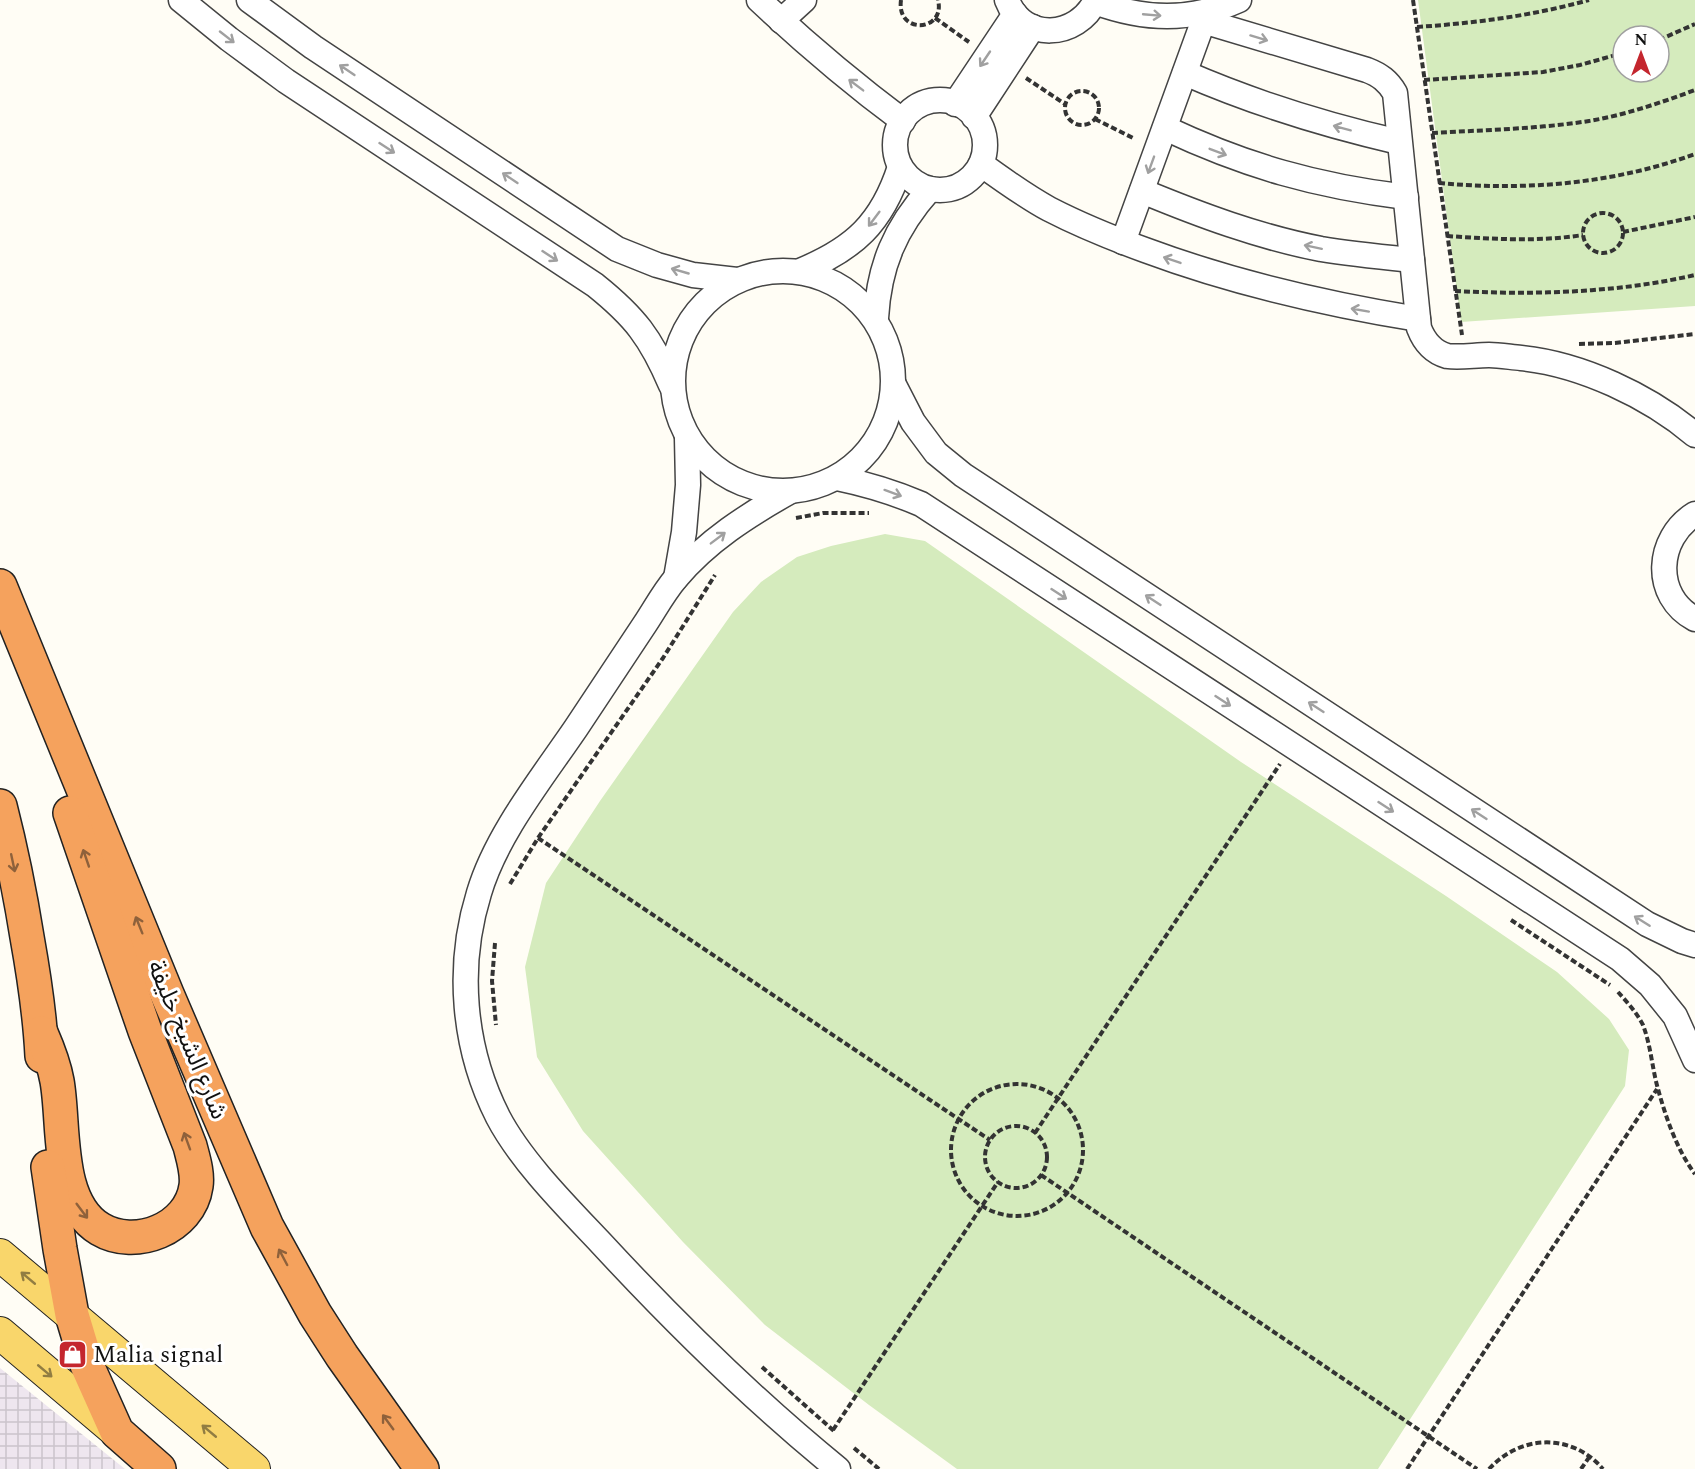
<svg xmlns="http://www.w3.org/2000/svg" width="1695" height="1469" font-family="Spectral,'Noto Sans Arabic',serif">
  <defs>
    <pattern id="industrial-grid" width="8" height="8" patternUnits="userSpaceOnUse" patternTransform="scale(1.5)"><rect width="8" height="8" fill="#eee6ef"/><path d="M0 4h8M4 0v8" fill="none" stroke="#cbc4cc"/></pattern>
  </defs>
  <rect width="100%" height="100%" fill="#fffdf5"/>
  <!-- industrial -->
  <polygon fill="url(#industrial-grid)" points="0,1368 125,1469 0,1469"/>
  <!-- grass -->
  <g fill="#d5ebbd" fill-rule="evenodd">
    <path d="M1418,0h277v306l-234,16zM1623,36h36v36h-36z"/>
    <polygon points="885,534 925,541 1241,762 1446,896 1557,972 1609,1019 1629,1050 1625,1086 1378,1469 957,1469 869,1405 765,1325 683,1242 583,1131 537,1057 525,967 546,883 600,801 733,612 761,582 797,557 831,546"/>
  </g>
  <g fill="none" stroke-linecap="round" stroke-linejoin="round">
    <defs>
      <g id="minor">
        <path d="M181,0l48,39 57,42 309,204c40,32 56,53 76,100"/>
        <polyline points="249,0 313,47 617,249 657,265 693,275 737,280"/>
        <path d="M759,0c46,43 93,83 144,121"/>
        <path d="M1007,0c16,42 70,39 89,0"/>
        <path d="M1095,2c49,18 95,20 144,-2"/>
        <polyline points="781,21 804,0"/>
        <path d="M1203,21l164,49c13,5 21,11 28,23l24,235c5,13 14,24 28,28 13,2 28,-1 42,-1 10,0 21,2 32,3 60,6 128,38 174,77"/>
        <path d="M1185,73c69,30 140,52 214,69"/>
        <circle cx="940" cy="145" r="45"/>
        <polyline points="955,104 1015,14"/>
        <polyline points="974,117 1033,27"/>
        <path d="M1165,128c81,38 151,58 241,69"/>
        <path d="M981,164c22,16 44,32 68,45 31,16 63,29 96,41 89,33 180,54 273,69"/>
        <path d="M1142,191c58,24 117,46 179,58 30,5 61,8 91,11"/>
        <polyline points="1123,242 1207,11"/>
        <circle cx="783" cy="381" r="110"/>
        <path d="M800,271c54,-22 82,-48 100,-104"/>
        <path d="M876,318c3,-52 19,-90 54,-129"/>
        <polyline points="894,385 913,422 936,453 963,475 1647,924 1682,941 1695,945"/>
        <path d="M837,478c29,6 56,14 84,26l699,455 30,26 25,31 20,44"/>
        <path d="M789,492c-41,23 -82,49 -113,86 -12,14 -21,31 -31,46 -23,35 -46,69 -69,104 -34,50 -80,107 -97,165 -23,74 -16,155 19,224 23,44 68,89 102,125 74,80 153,158 238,227"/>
        <path d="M1695,514c-39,24 -43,82 0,105"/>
        <polyline points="676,578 684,532 688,485 687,438"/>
      </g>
      <g id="major">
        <polyline points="0,1255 254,1469"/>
        <polyline points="0,1333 117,1432"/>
      </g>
      <g id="highway">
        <polyline points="0,586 167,994 267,1227 315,1314 342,1356 422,1469"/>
        <path d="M0,806c11,43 20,87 27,131 7,39 13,79 15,119"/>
        <path d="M41,1033c7,16 13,31 16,48 8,44 -2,121 43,148 35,21 90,0 96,-43 2,-13 -3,-28 -6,-40l-45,-115 -75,-218"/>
        <polyline points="48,1167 60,1249 72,1315 87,1365 117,1432 159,1469"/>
      </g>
    </defs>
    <!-- minor casing -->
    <use href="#minor" stroke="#444" stroke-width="27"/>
    <!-- major casing -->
    <use href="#major" stroke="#222" stroke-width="34"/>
    <!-- highway casing -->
    <use href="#highway" stroke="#222" stroke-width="36"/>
    <!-- path -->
    <g stroke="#333" stroke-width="4" stroke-dasharray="6 3" stroke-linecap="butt">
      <path d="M901,0c-5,35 45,32 37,0"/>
      <polyline points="1413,0 1462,335"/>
      <polyline points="935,18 969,42"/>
      <path d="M1417,27c58,-4 115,-11 172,-27"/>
      <polyline points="1659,40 1695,24"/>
      <polyline points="1026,78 1065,104"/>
      <polyline points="1424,80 1543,72 1580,65 1623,53"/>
      <circle cx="1082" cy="108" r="17"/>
      <polyline points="1095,119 1135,139"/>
      <path d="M1432,133c52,-3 105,-4 157,-12 36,-6 71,-18 106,-31"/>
      <path d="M1439,183c87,8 174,1 256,-29"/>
      <circle cx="1603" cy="233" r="20"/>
      <polyline points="1623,232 1695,217"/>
      <path d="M1447,236c46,3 90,6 136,-1"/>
      <path d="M1455,291c80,4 161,2 240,-16"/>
      <polyline points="1579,344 1615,343 1695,334"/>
      <polyline points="796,518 823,513 869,513"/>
      <polyline points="538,838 990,1140"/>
      <polyline points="510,884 538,838 663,658 715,575"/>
      <polyline points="1511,920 1610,985"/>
      <polyline points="495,943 492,981 496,1025"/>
      <path d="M1618,992c9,10 19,21 25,33 8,21 9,43 15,64 8,29 19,61 37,85"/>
      <circle cx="1017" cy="1150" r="66"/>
      <circle cx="1016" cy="1157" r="31"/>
      <polyline points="1035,1133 1280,764"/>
      <polyline points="1041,1175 1477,1469"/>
      <polyline points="762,1367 835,1432"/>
      <polyline points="833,1430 998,1182"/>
      <polyline points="854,1448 879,1469"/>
      <polyline points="1407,1469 1657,1089"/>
      <path d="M1489,1469c32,-35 83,-36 114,0"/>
      <polyline points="1581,1469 1590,1456"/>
    </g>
    <!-- minor -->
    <use href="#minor" stroke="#fff" stroke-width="24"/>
    <!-- major -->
    <use href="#major" stroke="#f9d66b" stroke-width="32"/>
    <!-- highway -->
    <use href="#highway" stroke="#f5a25d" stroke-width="33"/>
  </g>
  <!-- one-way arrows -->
  <defs><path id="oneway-shaft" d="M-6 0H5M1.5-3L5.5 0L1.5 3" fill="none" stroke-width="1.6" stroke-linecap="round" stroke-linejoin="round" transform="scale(1.5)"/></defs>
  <g stroke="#a0a0a0">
    <use href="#oneway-shaft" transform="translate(1152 15) rotate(5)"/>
    <use href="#oneway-shaft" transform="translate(227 37) rotate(38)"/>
    <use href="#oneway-shaft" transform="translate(1259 38) rotate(17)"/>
    <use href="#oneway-shaft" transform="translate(985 59) rotate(124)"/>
    <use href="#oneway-shaft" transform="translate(347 70) rotate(-146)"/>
    <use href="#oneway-shaft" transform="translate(856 85) rotate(-143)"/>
    <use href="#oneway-shaft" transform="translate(1342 128) rotate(-165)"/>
    <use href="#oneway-shaft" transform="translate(387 148) rotate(33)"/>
    <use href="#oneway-shaft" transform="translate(1218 152) rotate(21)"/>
    <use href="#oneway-shaft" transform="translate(1151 165) rotate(110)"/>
    <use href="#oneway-shaft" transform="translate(510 178) rotate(-146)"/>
    <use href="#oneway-shaft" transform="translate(874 219) rotate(127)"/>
    <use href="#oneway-shaft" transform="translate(1313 247) rotate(-168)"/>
    <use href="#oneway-shaft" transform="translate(550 256) rotate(33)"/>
    <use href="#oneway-shaft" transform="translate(1172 260) rotate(-161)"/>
    <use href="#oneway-shaft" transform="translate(680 271) rotate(-164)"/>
    <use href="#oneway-shaft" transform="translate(1360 310) rotate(-170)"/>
    <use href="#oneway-shaft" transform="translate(893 493) rotate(20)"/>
    <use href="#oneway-shaft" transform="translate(718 538) rotate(-37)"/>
    <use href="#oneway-shaft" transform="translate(1059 594) rotate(33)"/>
    <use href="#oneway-shaft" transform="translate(1153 600) rotate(-147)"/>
    <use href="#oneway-shaft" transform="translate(1223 701) rotate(33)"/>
    <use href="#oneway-shaft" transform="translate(1316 707) rotate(-147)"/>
    <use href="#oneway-shaft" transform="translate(1386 807) rotate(33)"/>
    <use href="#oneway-shaft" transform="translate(1479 814) rotate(-147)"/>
    <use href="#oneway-shaft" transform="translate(1642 921) rotate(-148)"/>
  </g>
  <g stroke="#8e613b">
    <use href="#oneway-shaft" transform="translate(86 858) rotate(-109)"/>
    <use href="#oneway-shaft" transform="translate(13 863) rotate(78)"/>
    <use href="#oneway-shaft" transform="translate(139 925) rotate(-112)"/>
    <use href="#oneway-shaft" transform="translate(187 1141) rotate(-110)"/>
    <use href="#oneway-shaft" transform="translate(82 1211) rotate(53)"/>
    <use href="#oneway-shaft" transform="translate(283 1257) rotate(-118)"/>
    <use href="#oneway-shaft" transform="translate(388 1422) rotate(-126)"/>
  </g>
  <g stroke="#917d42">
    <use href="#oneway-shaft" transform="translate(28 1278) rotate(-140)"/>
    <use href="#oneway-shaft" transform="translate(45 1371) rotate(40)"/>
    <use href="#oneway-shaft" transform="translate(209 1431) rotate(-140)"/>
  </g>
  <!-- icons -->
  <defs>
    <symbol id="shop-square" viewBox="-11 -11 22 22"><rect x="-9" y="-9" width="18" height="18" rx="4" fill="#c4262e" stroke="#fff"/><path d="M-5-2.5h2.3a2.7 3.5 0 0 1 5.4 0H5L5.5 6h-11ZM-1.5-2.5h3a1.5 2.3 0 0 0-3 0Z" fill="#fff"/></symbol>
  </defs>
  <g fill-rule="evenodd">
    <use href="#shop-square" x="56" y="1338" width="33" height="33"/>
  </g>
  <g text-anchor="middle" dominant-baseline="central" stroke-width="6" stroke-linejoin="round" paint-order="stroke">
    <!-- street labels -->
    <g font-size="24" fill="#111" stroke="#fff">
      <text transform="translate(187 1040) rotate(67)">شارع الشيخ خليفة</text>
    </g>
    <!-- poi labels -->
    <g font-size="24" fill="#111" stroke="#fff" text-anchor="start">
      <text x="93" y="1355">Malia signal</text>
    </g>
  </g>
  <!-- north arrow -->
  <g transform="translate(1641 54)"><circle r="28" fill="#ffffff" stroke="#a0a0a0" stroke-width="1.5"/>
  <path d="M0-4.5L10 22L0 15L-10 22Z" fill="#c4262e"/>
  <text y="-9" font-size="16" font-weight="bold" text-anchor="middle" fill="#111111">N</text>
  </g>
</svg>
